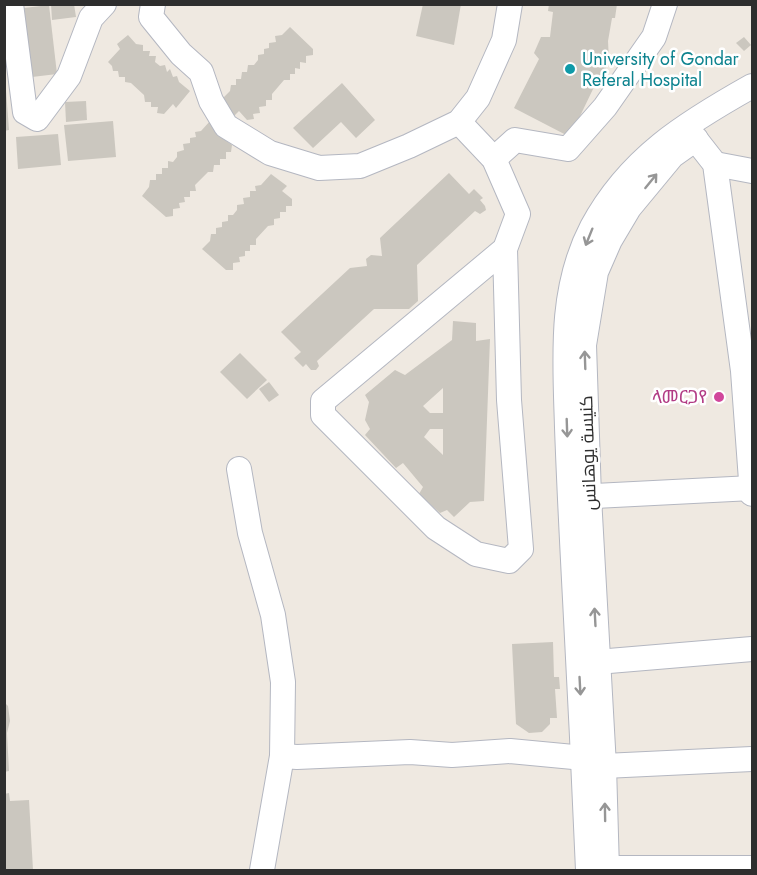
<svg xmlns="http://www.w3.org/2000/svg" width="757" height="875" font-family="Jost,Cairo,'Noto Sans Ethiopic',sans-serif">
  <rect width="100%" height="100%" fill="#efe9e1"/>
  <!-- building -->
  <g fill="#cbc7bf" fill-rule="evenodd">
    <polygon points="51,4 74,4 76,17 52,20"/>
    <polygon points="423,4 461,4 454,45 416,36"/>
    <polygon points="549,4 617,4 615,18 612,18 608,41 609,61 602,78 594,87 570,137 514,108 539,59 534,53 541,37 550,37 553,12 548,11"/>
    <polygon points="49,5 57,74 32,77 24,8"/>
    <polygon points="290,27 313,49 313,55 306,56 306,63 300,62 300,69 295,68 295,74 290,74 290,80 284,80 272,94 272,100 266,100 266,106 259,107 260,113 253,114 254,119 247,120 239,111 234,116 220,101 230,91 231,85 236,85 236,79 241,79 242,72 247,72 248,65 254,65 258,60 258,55 264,54 264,49 269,48 269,43 276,42 275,36 282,35"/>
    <polygon points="128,35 136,44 143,45 143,51 150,51 149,56 156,56 155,62 160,66 165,65 167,72 170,69 173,77 177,76 179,82 190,91 176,108 173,104 164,114 157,113 158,107 151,107 151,102 145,102 144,95 131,83 125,82 125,77 119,77 118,71 113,71 112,66 108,62 120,49 117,44"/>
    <polygon points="744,37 751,45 744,51 736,43"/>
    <polygon points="342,83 375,120 356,138 341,122 313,148 293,128"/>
    <polygon points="6,90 9,130 4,131 4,91"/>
    <polygon points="86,101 87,120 66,122 65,102"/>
    <polygon points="211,120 227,132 222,138 232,145 231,152 226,152 226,159 220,159 220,165 214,165 213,172 208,172 195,185 196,191 190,191 190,197 184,197 185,202 179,203 180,208 173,209 173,216 166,217 142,196 149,187 150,180 156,180 156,174 162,174 162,168 168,168 168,161 173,162 177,157 177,152 184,150 183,144 190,143 190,138 196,137 195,132 201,131"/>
    <polygon points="113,121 116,157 68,161 64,125"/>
    <polygon points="58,134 61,165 18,169 16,137"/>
    <polygon points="449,173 469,194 474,189 483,198 480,200 485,206 486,210 480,214 475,211 417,265 418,301 409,309 374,309 317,361 319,366 316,370 311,370 306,364 303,367 294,358 301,352 281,332 350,268 367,266 366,259 371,255 382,256 380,238"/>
    <polygon points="271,174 287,186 282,191 292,199 292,206 286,206 286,212 280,212 280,218 274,219 274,225 268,226 256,239 256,245 250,245 250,251 245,251 245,256 239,257 240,262 233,263 233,270 226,270 202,249 210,241 211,234 216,234 216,228 222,227 222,222 228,221 228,215 233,215 237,210 237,205 244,204 243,198 250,197 250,191 256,191 255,186 261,185"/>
    <path d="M453,321l23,2v18l14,-2 -6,162 -14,1 -16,15 -7,-7 -7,3 -21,-19 4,-7 -20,-24 -7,5 -31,-33 5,-6 -5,-9 4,-18 -4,-7 30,-25 10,5 47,-35zM443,388v25h-13l-7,-7zM430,429h13v26l-19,-18z"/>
    <polygon points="240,353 267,380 247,399 220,372"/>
    <polygon points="269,382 279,395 269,402 259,389"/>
    <polygon points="553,642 554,677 559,677 560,689 555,689 557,718 550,718 550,724 542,732 529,733 516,724 512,644"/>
    <polygon points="4,702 8,706 10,721 7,733 9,771 4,772"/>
    <polygon points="9,793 10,801 29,800 33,870 4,870 4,794"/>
  </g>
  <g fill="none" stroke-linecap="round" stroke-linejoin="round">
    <defs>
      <g id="minor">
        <polyline points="11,4 25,112 37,119 69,76 91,18 104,4"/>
        <polyline points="153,4 151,17 181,54 201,72 211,101 226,126 270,153 319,168 360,166 409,146 459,122 478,98 504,40 510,4"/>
        <polyline points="459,122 494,159 518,214 505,249 323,401 323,415 436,528 476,554 509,561 521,549 509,400 505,249"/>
        <polyline points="686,127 715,164 743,371 752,494"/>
        <polyline points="494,159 515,140 568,149 605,107 654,37 665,4"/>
        <polyline points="715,164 752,171"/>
        <polyline points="239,469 250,533 273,615 283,682 282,756 262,870"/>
        <polyline points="575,497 752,488"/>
        <polyline points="597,662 752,649"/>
        <polyline points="282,756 297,757 410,752 452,755 510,751 584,758 604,766 752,759"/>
        <polyline points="590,868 752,868"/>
        <path d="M588,870c-4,-90 -8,-181 -13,-271 -3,-57 -6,-115 -8,-172 -2,-68 -8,-137 25,-200 37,-69 94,-104 160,-141"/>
        <polyline points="607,870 604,766 589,497 584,345 596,272 610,240 629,208 672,156 696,139"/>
      </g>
    </defs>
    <!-- minor casing -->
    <use href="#minor" stroke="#b4b7c1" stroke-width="26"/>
    <!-- minor -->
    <use href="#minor" stroke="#fff" stroke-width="24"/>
  </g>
  <!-- one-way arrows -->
  <defs><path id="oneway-shaft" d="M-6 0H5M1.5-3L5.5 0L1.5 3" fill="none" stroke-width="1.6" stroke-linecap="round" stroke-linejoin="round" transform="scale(1.5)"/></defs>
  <g stroke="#969696">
    <use href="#oneway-shaft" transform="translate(651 181) rotate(-51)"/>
    <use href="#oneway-shaft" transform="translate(589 237) rotate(112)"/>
    <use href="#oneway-shaft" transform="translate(585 360) rotate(-92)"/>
    <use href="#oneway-shaft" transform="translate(567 428) rotate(88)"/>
    <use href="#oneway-shaft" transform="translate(595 617) rotate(-93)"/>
    <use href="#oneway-shaft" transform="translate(580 686) rotate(87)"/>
    <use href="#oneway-shaft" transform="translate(605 812) rotate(-91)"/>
  </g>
  <!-- markers -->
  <circle fill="#0f9aa8" stroke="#fff" stroke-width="2" cx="570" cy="69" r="6"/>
  <circle fill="#d1479c" stroke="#fff" stroke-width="2" cx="719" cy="397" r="6"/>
  <g text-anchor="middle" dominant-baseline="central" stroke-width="5" stroke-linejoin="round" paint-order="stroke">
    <!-- culture labels -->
    <g font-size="18" fill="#0d838f" stroke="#fff" text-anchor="start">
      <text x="582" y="59">University of Gondar<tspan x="582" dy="21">Referal Hospital</tspan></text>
    </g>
    <!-- hotel labels -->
    <g font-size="18" fill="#b23c85" stroke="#fff" text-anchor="end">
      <text x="707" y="397">ላመርጋየ</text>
    </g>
    <!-- street labels -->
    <g font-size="18" fill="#2e2e2e" stroke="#fff">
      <text transform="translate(588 453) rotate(-92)">كنيسة يوهانس</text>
    </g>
  </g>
  <!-- border -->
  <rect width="757" height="875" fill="none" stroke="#2e2e2e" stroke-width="12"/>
</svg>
